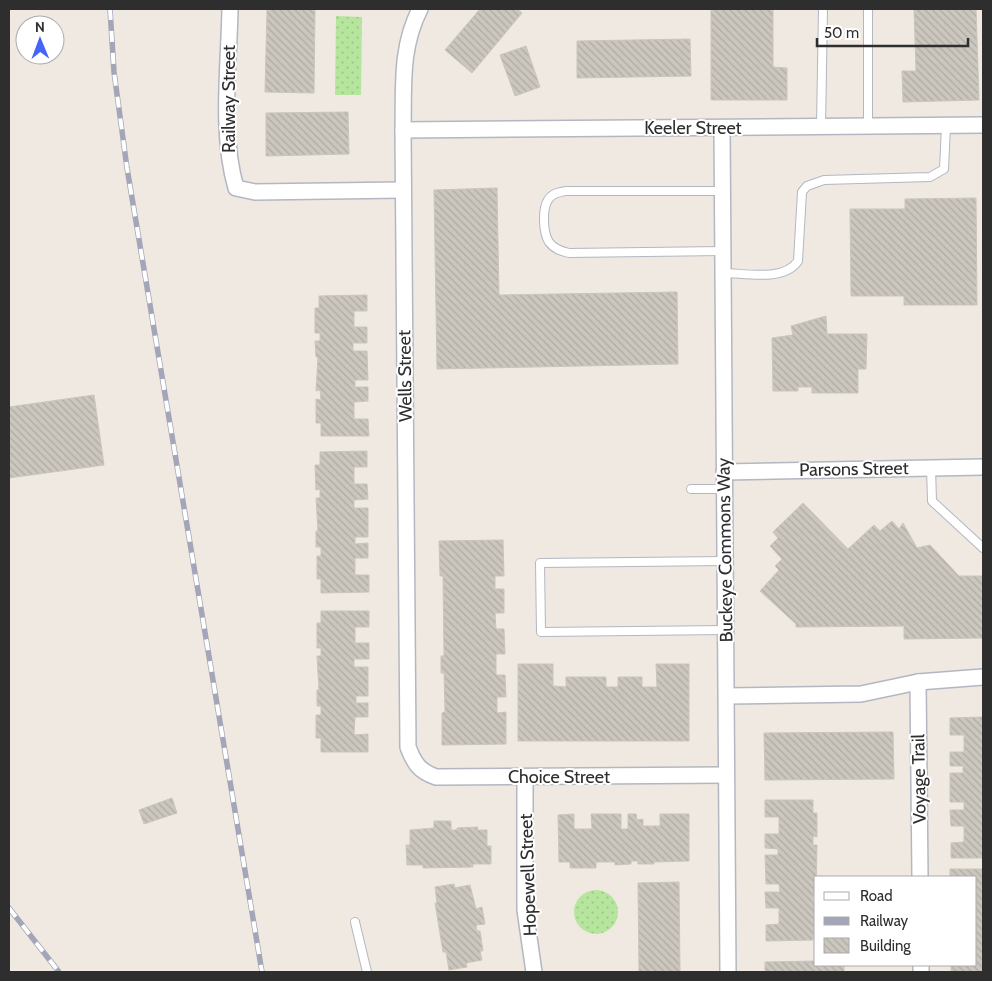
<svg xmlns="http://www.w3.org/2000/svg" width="992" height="981" font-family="Cabin,sans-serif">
  <defs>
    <pattern id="grass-dots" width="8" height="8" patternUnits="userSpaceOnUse" patternTransform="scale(1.25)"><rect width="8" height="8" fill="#b6e59e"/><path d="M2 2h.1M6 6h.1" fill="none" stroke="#9dc588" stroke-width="1.8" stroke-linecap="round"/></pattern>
    <pattern id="building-back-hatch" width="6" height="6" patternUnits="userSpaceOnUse" patternTransform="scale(1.25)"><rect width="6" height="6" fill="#cbc7bf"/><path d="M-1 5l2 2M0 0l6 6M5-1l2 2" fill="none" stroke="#afaba4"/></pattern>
  </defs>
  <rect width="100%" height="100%" fill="#efe9e1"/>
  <!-- grass -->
  <g fill="url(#grass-dots)">
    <polygon points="336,16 362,17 361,95 335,95"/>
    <circle cx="596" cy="912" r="22"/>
  </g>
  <!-- building -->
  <g fill="url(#building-back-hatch)" stroke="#cbc5ba">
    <polygon points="267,9 315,9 314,93 265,92"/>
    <polygon points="480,9 517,9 522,13 472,73 445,50"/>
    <polygon points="711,9 773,9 773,67 787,68 787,100 711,100"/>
    <polygon points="914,9 976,9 979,100 903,102 902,71 916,71"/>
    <polygon points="690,39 691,76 577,78 577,41"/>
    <polygon points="526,46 540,87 515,96 500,55"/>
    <polygon points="348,112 349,154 266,156 266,113"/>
    <polygon points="497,188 499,295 677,292 678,364 437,369 434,190"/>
    <polygon points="976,198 977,305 904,305 904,296 851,296 850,209 905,209 905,199"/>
    <polygon points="367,295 367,311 354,311 354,327 367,327 367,343 353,343 353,351 367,351 368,380 355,380 355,387 368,387 368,401 354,402 354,419 368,419 369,436 321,436 321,423 316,423 316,399 321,400 320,390 316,391 318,357 316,357 315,341 320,341 320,333 315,333 315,308 319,308 319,296"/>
    <polygon points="826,316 827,334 867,334 866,369 858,369 858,393 812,393 812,387 798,387 798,391 773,391 772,338 793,335 791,326"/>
    <polygon points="94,395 104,465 9,478 9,407"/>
    <polygon points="367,451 367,467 354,467 354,484 367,484 368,499 354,500 354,508 368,508 368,537 355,537 355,544 368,543 368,558 355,558 355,575 369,575 369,592 321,593 321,579 317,579 317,556 321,556 321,547 316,547 316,531 318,531 316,498 320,498 320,489 316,490 315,465 320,465 320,452"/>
    <polygon points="803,503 848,549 874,525 880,531 892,521 899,529 903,523 917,548 930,545 959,576 983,576 983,638 904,639 904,626 796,627 796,624 760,591 779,570 775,566 782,559 770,546 778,538 773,532"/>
    <polygon points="503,540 504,576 495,576 495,589 504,589 504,613 495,613 496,629 504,629 505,654 496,654 496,675 505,675 506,697 497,697 497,713 506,712 506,744 442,745 442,713 445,712 444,673 441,673 441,656 444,656 443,576 440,576 439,541"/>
    <polygon points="321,611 369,611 369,627 355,627 355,643 369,643 369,659 354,659 354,667 368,667 368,696 356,696 356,703 368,703 368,717 355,717 354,735 368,734 368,752 321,752 321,738 316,738 316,715 321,715 321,706 317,706 317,690 319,690 317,656 321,656 321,648 317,648 317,623 321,623"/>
    <polygon points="518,664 553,664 553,686 566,687 566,677 606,677 606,687 618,687 618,677 642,677 642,687 657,687 656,664 689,664 689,741 518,741"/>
    <polygon points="983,717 983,858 951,858 951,843 964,842 964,826 951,826 950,810 964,810 964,802 950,802 950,773 963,773 963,766 950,766 950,752 964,752 964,735 950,735 950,718"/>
    <polygon points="893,732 894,779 765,780 764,733"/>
    <polygon points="172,798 177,813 144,824 139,810"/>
    <polygon points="765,800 813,800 813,813 817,813 817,837 813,836 813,845 817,845 816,895 813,895 813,903 816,903 813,940 766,941 766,925 779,924 779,908 766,908 765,892 780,892 779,884 766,884 765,855 778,855 778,849 765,848 765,834 779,834 779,817 765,817"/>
    <polygon points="574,814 574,829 592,829 591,814 621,814 621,829 628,829 628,814 636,814 637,820 643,819 643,826 660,826 660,814 689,814 689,861 654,862 654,864 638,864 638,861 631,861 631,864 615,865 615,862 596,862 596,868 570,868 570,862 559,862 558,815"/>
    <polygon points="434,821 451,821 451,830 457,830 457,828 478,827 477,830 487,830 487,846 491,846 491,864 473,864 473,867 423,868 423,865 407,865 406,845 410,845 410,830 434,828"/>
    <polygon points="950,869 983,869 983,972 951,972 951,965 976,965 976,877 950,877"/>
    <polygon points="679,882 680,972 639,972 638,883"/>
    <polygon points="454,884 455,888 470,885 476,909 482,907 485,924 476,925 477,931 480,931 483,951 480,951 482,960 466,963 467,967 449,970 446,952 443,952 435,903 437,903 435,887"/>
    <polygon points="816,961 816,965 844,965 844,972 765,972 765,962"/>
  </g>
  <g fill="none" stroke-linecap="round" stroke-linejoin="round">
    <defs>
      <g id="lane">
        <polyline points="868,9 868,126"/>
        <polyline points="821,126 823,9"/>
        <path d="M723,251l-154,2c-8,-2 -15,-4 -20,-11 -6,-9 -7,-33 -1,-42 4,-7 10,-7 17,-9h158"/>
        <path d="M723,273c22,0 61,9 75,-12l4,-69 5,-6 17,-6 106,-3 14,-8 2,-43"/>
        <polyline points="931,468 932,501 983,548"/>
        <polyline points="691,489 725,489"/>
        <polyline points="725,561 540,563 541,632 726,630"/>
        <polyline points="355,922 367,972"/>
      </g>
      <g id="street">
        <path d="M230,9c-1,57 -10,124 6,179l19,4 148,-2"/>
        <path d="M420,9c-20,39 -16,78 -17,121l5,617c6,16 11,24 28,30l290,-2"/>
        <polyline points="722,128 728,972"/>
        <polyline points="403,130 983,125"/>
        <polyline points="724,472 983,467"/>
        <polyline points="918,682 920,877"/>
        <polyline points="727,696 861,694 918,682 983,677"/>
        <polyline points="525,777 525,910 534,972"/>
        <polyline points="921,965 921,972"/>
      </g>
    </defs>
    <!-- lane casing -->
    <use href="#lane" stroke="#b4b7c1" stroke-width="10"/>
    <!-- street casing -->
    <use href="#street" stroke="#b4b7c1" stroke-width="18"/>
    <!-- lane -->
    <use href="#lane" stroke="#fff" stroke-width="8"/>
    <!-- street -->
    <use href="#street" stroke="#fff" stroke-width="15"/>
    <defs>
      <g id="rail">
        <polyline points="110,9 114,72 127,168 262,972"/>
        <polyline points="9,908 59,972"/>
      </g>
    </defs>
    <!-- rail casing -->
    <use href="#rail" stroke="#a3a6b8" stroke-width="5.5"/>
    <!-- rail -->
    <use href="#rail" stroke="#fff" stroke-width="4" stroke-dasharray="11" stroke-linecap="butt"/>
  </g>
  <g text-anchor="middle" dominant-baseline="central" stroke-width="4" stroke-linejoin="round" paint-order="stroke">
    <!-- street labels -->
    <g font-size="18" fill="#2e2e2e" stroke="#fff">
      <text transform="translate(229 99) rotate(-90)">Railway Street</text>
      <text x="693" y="128">Keeler Street</text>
      <text transform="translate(405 376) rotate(-91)">Wells Street</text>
      <text transform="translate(854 469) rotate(-1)">Parsons Street</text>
      <text transform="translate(725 550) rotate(-91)">Buckeye Commons Way</text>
      <text x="559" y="777">Choice Street</text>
      <text transform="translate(919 779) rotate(-91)">Voyage Trail</text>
      <text transform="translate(528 875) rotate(-92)">Hopewell Street</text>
    </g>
  </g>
  <!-- border -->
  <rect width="992" height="981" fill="none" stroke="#2e2e2e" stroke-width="20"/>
  <!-- legend -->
  <rect x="814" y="876" width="162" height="90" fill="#ffffff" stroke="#ababab"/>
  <rect x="824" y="892" width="25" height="8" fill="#ffffff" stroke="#ababab"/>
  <text x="860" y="901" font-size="15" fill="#2e2e2e">Road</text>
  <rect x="824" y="917" width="25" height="8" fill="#a3a6b8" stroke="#ababab"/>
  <text x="860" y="926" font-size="15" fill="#2e2e2e">Railway</text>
  <rect x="824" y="938" width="25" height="15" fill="url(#building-back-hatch)" stroke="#ababab"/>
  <text x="860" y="951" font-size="15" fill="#2e2e2e">Building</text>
  <!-- north arrow -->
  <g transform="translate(40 40) rotate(359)"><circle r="24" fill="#ffffff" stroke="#ababab"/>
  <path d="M0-4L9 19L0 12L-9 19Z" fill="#4264fb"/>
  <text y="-8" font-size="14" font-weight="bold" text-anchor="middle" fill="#2e2e2e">N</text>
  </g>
  <!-- scale -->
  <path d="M817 38v8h151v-8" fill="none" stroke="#2e2e2e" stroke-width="2.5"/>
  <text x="824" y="38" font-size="15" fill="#2e2e2e" stroke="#ffffff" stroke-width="4" paint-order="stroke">50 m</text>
</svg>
